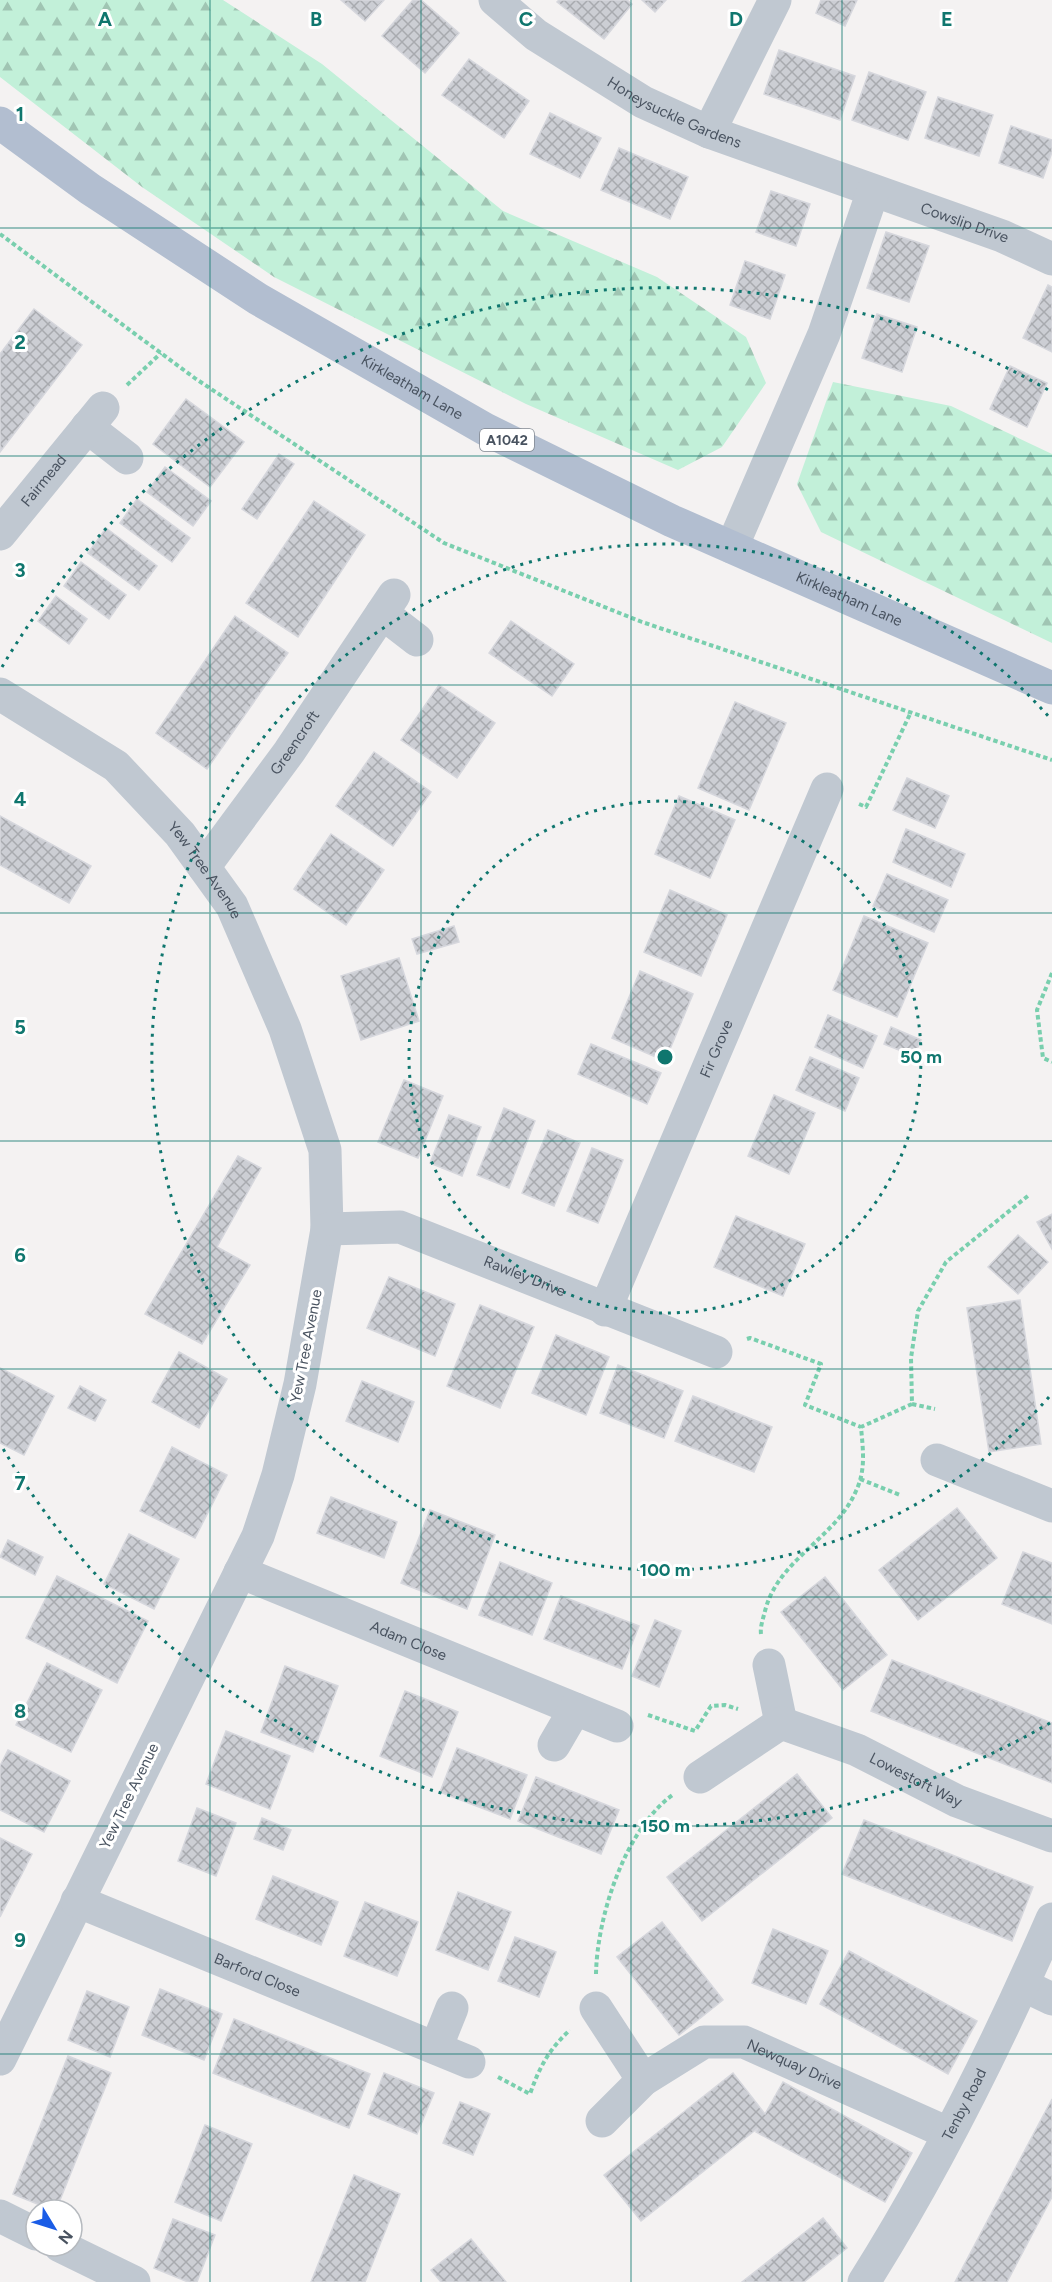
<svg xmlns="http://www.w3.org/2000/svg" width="1052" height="2282" font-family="Figtree,sans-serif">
  <defs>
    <pattern id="forest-firs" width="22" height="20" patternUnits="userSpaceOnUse" patternTransform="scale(1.5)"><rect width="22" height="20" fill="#c2f0d9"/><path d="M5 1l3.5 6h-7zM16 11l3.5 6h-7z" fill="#a0c5b3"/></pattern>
    <pattern id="building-cross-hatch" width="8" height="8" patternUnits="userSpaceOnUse" patternTransform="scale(1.5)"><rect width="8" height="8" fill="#ccced4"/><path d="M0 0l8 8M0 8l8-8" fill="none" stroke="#a8aaaf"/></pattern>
  </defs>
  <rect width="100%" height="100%" fill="#f4f2f2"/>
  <!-- forest -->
  <g fill="url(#forest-firs)">
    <polygon points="0,0 223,0 322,64 503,211 657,277 746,337 766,383 722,447 678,470 526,404 274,277 142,187 0,77"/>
    <polygon points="833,382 951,406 1052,454 1052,643 821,532 797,484"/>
  </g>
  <!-- building -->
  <g fill="url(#building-cross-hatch)" stroke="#d6d7dd" stroke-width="1.5">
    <polygon points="341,0 384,0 365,21"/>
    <polygon points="413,0 421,0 459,33 425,73 382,36"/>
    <polygon points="559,0 627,0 632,4 604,39 557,2"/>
    <polygon points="642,0 666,0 655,12"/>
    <polygon points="821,0 857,0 845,26 816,13"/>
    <polygon points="779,50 855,76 840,120 764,94"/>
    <polygon points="469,59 529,101 504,138 442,95"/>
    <polygon points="869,72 926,92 908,140 852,120"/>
    <polygon points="938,97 993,115 979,156 925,138"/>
    <polygon points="550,113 601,138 580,178 530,154"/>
    <polygon points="1011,126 1052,140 1052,152 1043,178 999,163"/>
    <polygon points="619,148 688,177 670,219 601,190"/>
    <polygon points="771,191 810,204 796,246 756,232"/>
    <polygon points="886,232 929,246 909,302 867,288"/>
    <polygon points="745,261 785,275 770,319 730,305"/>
    <polygon points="1048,285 1052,287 1052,352 1023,338"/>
    <polygon points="34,309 82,345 0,452 0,354"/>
    <polygon points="877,314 917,327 902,372 862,358"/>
    <polygon points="1010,366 1047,383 1027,427 990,409"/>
    <polygon points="186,399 244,442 210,487 153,444"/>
    <polygon points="279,454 294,464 257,519 242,509"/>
    <polygon points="165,467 211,501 193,526 147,492"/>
    <polygon points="137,499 190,538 172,562 120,523"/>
    <polygon points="314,501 365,535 298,637 246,603"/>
    <polygon points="106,528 157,566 139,590 88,553"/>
    <polygon points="81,562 126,595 109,619 64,586"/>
    <polygon points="56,596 87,619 69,644 38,621"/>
    <polygon points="235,616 288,653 207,769 156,733"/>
    <polygon points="511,621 574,664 552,696 489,653"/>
    <polygon points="439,685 495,723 457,778 401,740"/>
    <polygon points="735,702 786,723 749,810 698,788"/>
    <polygon points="374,752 431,792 393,846 336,806"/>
    <polygon points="907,778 949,796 935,828 893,810"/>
    <polygon points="679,796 735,820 710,878 655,854"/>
    <polygon points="0,816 91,866 69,903 0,865"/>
    <polygon points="906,829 965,854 951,887 893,862"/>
    <polygon points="331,834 384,870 346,925 294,889"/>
    <polygon points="887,874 948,900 934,932 873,906"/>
    <polygon points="670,890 727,915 701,976 644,952"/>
    <polygon points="864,916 928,943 897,1017 833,990"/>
    <polygon points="454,926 459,942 417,954 412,939"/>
    <polygon points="399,958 419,1021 361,1040 341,976"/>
    <polygon points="640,971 693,994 665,1061 612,1038"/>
    <polygon points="828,1015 877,1036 863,1068 815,1047"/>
    <polygon points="891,1027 921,1040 914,1056 884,1044"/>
    <polygon points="591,1044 661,1073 647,1104 578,1074"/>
    <polygon points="810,1057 859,1078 845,1111 796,1090"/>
    <polygon points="404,1080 443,1096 418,1158 378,1142"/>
    <polygon points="774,1095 815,1113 789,1174 748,1156"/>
    <polygon points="504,1108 535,1121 509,1188 477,1175"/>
    <polygon points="449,1115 481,1127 462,1176 430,1163"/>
    <polygon points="548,1130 580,1143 554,1206 522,1193"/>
    <polygon points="592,1148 623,1160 598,1223 567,1211"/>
    <polygon points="238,1156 261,1168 217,1247 250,1265 202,1344 145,1314"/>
    <polygon points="1052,1214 1052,1249 1037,1222"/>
    <polygon points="736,1216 805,1244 783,1296 714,1267"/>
    <polygon points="1018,1235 1048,1262 1018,1294 988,1267"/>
    <polygon points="389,1277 455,1304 435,1356 367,1328"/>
    <polygon points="1020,1300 1041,1444 989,1452 967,1308"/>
    <polygon points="480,1305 534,1327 500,1408 447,1386"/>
    <polygon points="556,1335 609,1357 586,1415 532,1393"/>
    <polygon points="179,1352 227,1379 199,1428 152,1402"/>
    <polygon points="618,1365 683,1391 664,1438 600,1413"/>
    <polygon points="0,1368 54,1396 24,1455 0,1443"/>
    <polygon points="362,1381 414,1402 398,1442 346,1421"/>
    <polygon points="80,1386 106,1400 95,1421 68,1408"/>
    <polygon points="693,1396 772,1427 754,1472 675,1441"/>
    <polygon points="172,1447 227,1475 195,1538 140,1511"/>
    <polygon points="331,1497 397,1522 384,1558 317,1533"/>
    <polygon points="957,1508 997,1558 918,1620 879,1570"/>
    <polygon points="430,1510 495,1535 467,1609 401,1583"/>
    <polygon points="129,1534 179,1559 154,1609 104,1584"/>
    <polygon points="8,1540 43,1557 35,1575 0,1557"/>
    <polygon points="1023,1552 1052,1563 1052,1624 1002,1604"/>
    <polygon points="500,1562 552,1583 532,1635 479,1615"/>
    <polygon points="57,1576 148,1621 117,1683 26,1638"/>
    <polygon points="825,1577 887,1655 843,1690 781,1612"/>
    <polygon points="561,1596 639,1626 622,1669 544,1639"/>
    <polygon points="655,1620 681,1631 659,1687 632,1676"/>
    <polygon points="892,1660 1052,1723 1052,1783 871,1711"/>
    <polygon points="47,1663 102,1690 71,1752 16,1725"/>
    <polygon points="285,1666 338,1686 313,1752 261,1732"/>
    <polygon points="405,1691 458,1712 432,1777 380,1756"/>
    <polygon points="226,1731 290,1756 270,1809 206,1784"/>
    <polygon points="457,1748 527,1775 510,1819 440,1792"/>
    <polygon points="8,1750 70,1781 44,1832 0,1810 0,1766"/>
    <polygon points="797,1774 832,1818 702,1921 667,1877"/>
    <polygon points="536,1777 619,1810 601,1854 518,1821"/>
    <polygon points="197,1808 236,1823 216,1876 178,1861"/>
    <polygon points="262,1818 291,1830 283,1850 254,1839"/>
    <polygon points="864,1820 1033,1887 1012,1941 842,1874"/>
    <polygon points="0,1838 32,1854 0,1917"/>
    <polygon points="273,1876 338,1902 321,1945 256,1919"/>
    <polygon points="458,1892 511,1912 488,1970 436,1950"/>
    <polygon points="365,1902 418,1922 397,1976 344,1956"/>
    <polygon points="662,1922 723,2000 679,2035 617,1957"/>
    <polygon points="773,1929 828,1951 806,2004 752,1983"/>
    <polygon points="515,1937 556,1952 539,1997 498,1981"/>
    <polygon points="849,1951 977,2021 948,2074 820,2004"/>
    <polygon points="160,1989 222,2014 204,2060 142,2035"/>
    <polygon points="87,1991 129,2007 110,2057 68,2040"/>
    <polygon points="234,2019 370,2074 349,2128 213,2073"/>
    <polygon points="68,2056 111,2073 56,2210 52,2210 13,2194"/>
    <polygon points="384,2073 434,2093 417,2134 368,2114"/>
    <polygon points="733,2073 765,2114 783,2082 912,2153 885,2202 756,2132 758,2128 641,2221 604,2175"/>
    <polygon points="1052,2099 1052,2197 1007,2282 955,2282"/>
    <polygon points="460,2102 490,2114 473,2155 443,2143"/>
    <polygon points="205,2125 252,2144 221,2221 175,2202"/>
    <polygon points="354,2175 400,2194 365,2282 311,2282"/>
    <polygon points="823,2218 847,2248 804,2282 742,2282"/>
    <polygon points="173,2219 215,2235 197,2282 188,2282 154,2268"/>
    <polygon points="471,2239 506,2282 441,2282 431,2270"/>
  </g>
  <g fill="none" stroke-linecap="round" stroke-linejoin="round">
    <!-- path -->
    <g stroke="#79cfae" stroke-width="4" stroke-dasharray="4.5 3" stroke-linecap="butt">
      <polyline points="0,234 196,379 444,543 642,622 1052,760"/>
      <polyline points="127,385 161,353"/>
      <polyline points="859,804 866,807 911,712"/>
      <polyline points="1052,973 1037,1010 1043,1058 1052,1062"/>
      <polyline points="747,1339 750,1338 821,1364 805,1405 861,1427"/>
      <polyline points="912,1404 935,1409"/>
      <polyline points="860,1479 900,1495"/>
      <path d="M761,1634c-1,-7 2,-15 4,-23 13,-52 70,-72 91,-120 10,-21 7,-41 5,-64l51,-23 -1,-46 7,-47 28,-49 83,-67"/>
      <polyline points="648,1715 695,1731 711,1706 725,1705 738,1709"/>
      <path d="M596,1974c1,-57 29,-146 78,-180"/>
      <path d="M498,2077l32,17c9,-26 19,-45 40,-64"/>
    </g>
    <!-- minor -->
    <g stroke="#c0c8d1" stroke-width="33">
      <path id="s1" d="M495,0l41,35 107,67 66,30 293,104 50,23"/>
      <polyline points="709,132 775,0"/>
      <polyline points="87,427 127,458"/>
      <path id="s2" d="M0,534l103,-126"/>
      <polyline points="732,547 824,334 873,191"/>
      <polyline points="382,613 417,640"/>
      <path id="s3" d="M0,694l116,72 64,68 52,72 53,123 40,121 2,79 -27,155 -22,91 -20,61 -258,523"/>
      <path id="s4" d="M204,867l85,-115 105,-157"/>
      <path id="s5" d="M327,1229l73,-2 316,125"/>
      <path id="s6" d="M605,1310l222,-521"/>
      <polyline points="937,1460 1052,1506"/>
      <path id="s7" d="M240,1572l377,154"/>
      <polyline points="769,1665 781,1723"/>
      <polyline points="554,1745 575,1709"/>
      <path id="s8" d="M700,1777l81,-54 76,27 100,51 95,35"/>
      <path id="s9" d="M77,1901l392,161"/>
      <polyline points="1023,1985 1052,1999"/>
      <polyline points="596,2008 643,2080"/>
      <polyline points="436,2048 452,2008"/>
      <path id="s10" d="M602,2121l41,-41 61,-38h40l204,91"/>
      <polyline points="0,2216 36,2234"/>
      <polyline points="60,2246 134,2282"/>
      <path id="s11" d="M864,2282c72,-114 134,-239 188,-363"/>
    </g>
    <!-- primary -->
    <path stroke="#b2bed0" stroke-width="33" id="s12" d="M0,123l90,66 168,110 227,130 187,92 380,167"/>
  </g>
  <!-- grid -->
  <path fill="none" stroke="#0f766e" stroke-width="1.5" stroke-opacity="0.55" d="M210,0v2282M421,0v2282M631,0v2282M842,0v2282M0,228h1052M0,456h1052M0,685h1052M0,913h1052M0,1141h1052M0,1369h1052M0,1597h1052M0,1826h1052M0,2054h1052"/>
  <!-- distance rings -->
  <g fill="none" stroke="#0f766e" stroke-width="3" stroke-dasharray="3 6">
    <circle cx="665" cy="1057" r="256"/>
    <path d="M1049 1397A513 513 0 1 1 1049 717"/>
    <path d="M1050 1723A769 769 0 0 1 2 1447M2 667A769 769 0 0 1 1050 391"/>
  </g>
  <g text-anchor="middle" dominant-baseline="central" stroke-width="6" stroke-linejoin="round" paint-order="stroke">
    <!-- shield labels -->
    <rect fill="#fff" stroke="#808790" stroke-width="1.5" x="480" y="429" width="54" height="22" rx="4.5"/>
    <g font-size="14" font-weight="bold" fill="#495360">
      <text x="507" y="440">A1042</text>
    </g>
    <!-- street labels -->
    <g font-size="15" fill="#495360" stroke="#fff">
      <text stroke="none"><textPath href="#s1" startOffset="213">Honeysuckle Gardens</textPath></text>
      <text stroke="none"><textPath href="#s1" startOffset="524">Cowslip Drive</textPath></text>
      <text stroke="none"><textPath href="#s12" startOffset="490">Kirkleatham Lane</textPath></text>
      <text stroke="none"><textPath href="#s2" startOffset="69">Fairmead</textPath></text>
      <text stroke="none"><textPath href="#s12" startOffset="976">Kirkleatham Lane</textPath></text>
      <text stroke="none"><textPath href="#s4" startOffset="154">Greencroft</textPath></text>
      <text stroke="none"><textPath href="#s3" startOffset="274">Yew Tree Avenue</textPath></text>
      <text stroke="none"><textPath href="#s6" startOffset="284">Fir Grove</textPath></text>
      <text stroke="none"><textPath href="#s5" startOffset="207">Rawley Drive</textPath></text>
      <text transform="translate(306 1346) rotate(-79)">Yew Tree Avenue</text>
      <text stroke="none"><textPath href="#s7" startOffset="182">Adam Close</textPath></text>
      <text stroke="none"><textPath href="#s8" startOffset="244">Lowestoft Way</textPath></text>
      <text transform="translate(129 1796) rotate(-64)">Yew Tree Avenue</text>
      <text stroke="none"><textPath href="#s9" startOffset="195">Barford Close</textPath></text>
      <text stroke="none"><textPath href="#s10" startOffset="225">Newquay Drive</textPath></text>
      <text stroke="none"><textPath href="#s11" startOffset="204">Tenby Road</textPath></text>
    </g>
  </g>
  <g font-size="20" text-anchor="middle" font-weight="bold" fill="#0f766e" stroke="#fff" stroke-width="6" stroke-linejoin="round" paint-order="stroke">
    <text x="105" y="26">A</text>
    <text x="316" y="26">B</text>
    <text x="526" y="26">C</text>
    <text x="736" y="26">D</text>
    <text x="947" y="26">E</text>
    <text x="20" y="121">1</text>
    <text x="20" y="349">2</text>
    <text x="20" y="577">3</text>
    <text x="20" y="806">4</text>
    <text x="20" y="1034">5</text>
    <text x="20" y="1262">6</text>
    <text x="20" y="1490">7</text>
    <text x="20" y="1718">8</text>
    <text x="20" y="1947">9</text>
  </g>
  <circle cx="665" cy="1057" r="9" fill="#0f766e" stroke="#fff" stroke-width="3"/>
  <g font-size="18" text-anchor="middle" font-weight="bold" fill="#0f766e" stroke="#fff" stroke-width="6" stroke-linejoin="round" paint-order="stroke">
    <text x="921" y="1063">50 m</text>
    <text x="665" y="1576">100 m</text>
    <text x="665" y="1832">150 m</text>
  </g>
  <!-- north arrow -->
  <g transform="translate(54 2228) rotate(128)"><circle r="28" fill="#ffffff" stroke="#b6babf" stroke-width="1.5"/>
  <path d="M0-4.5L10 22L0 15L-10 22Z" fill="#1a5ce6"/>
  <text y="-9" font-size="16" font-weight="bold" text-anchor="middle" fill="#495360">N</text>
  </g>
</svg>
